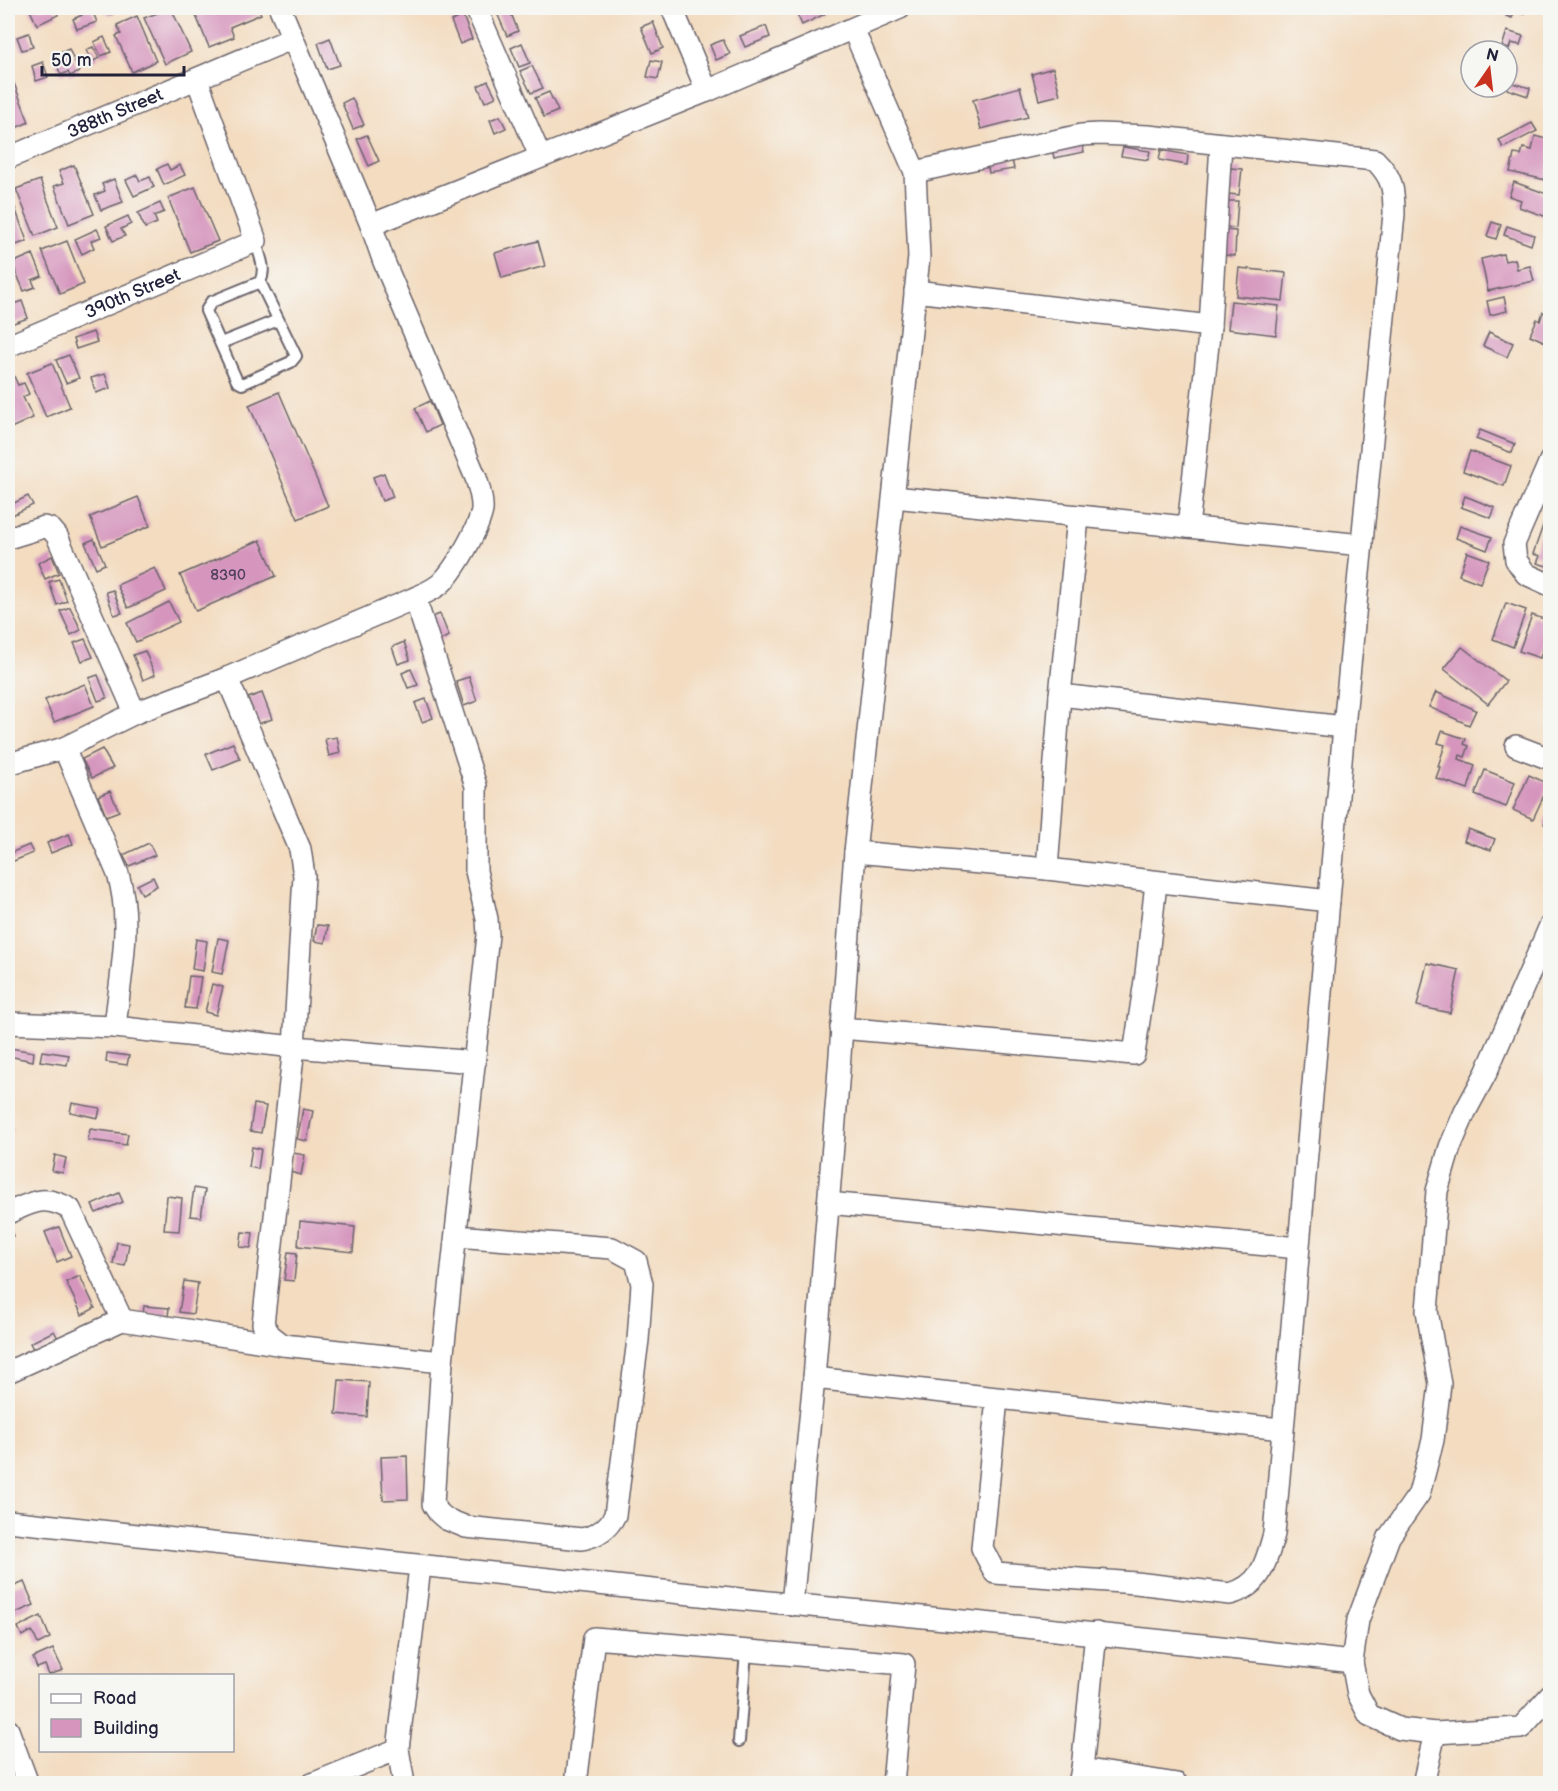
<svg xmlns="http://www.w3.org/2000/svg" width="1558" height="1791" font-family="'Balsamiq Sans',sans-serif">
  <rect width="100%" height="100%" fill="#f6f6f2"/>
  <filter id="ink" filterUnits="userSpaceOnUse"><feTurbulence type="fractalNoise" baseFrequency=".0167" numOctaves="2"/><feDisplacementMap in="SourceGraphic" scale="12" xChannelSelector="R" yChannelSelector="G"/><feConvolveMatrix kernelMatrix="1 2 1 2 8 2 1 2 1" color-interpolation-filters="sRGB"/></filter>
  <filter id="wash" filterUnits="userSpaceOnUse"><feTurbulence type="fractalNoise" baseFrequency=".008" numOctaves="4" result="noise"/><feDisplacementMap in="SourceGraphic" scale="24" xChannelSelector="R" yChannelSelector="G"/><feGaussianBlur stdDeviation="1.35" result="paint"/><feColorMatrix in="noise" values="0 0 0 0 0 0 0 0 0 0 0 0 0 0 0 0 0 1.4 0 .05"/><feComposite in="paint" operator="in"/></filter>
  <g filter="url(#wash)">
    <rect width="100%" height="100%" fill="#f3dcc0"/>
    <g id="blocks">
      <!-- building -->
      <g fill="#d595bd">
        <polygon points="29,8 55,8 58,15 37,25"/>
        <polygon points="79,8 91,8 97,22 77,29 73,19 82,15"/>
        <polygon points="106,8 126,8 109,15"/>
        <polygon points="171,8 191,52 165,64 144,18"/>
        <polygon points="202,8 258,8 261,14 230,27 234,37 209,47 194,11"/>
        <polygon points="509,8 518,31 507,36 497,13"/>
        <polygon points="811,8 822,8 825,14 802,25 797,14"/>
        <polygon points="1508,8 1526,8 1524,14 1515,11 1512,18 1506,16"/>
        <polygon points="137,16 156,61 132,72 116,36 121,34 117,25"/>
        <polygon points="463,16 472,39 460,44 451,21"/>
        <polygon points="653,22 663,48 652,53 641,27"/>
        <polygon points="766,26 770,37 745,47 740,36"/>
        <polygon points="1507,31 1523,36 1520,45 1511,43 1509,49 1502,47"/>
        <polygon points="29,33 33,47 22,50 17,37"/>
        <polygon points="104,37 111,52 101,56 94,42"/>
        <polygon points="330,38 340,65 327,69 318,43"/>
        <polygon points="723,40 730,54 716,60 710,45"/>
        <polygon points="522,43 530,63 519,67 511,48"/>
        <polygon points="93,47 99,58 92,62 86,50"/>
        <polygon points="69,49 79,72 70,76 68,72 61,75 53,56"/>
        <polygon points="651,60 662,62 658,79 647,77"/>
        <polygon points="43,62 48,77 36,81 32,66"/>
        <polygon points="1507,63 1518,67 1515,76 1507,73"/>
        <polygon points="532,66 543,88 531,93 520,71"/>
        <polygon points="1053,68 1060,95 1039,100 1032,74"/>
        <polygon points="10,73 29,122 11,130 10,127 8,128 8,74"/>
        <polygon points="488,81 496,97 485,102 478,86"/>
        <polygon points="1509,82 1530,88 1528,96 1507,89"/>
        <polygon points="1020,87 1028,117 981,129 973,100"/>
        <polygon points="549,92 558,111 544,117 535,98"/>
        <polygon points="352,98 364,125 353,129 342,103"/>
        <polygon points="500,116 506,128 495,133 490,120"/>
        <polygon points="1532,123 1537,131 1503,148 1499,140"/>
        <polygon points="367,135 379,161 369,166 357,139"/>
        <polygon points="1535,136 1550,140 1550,159 1546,180 1510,172 1514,154 1521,155 1523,148 1532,150"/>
        <polygon points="1082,143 1084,152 1054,158 1052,148"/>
        <polygon points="1123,147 1150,151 1148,160 1121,156"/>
        <polygon points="1161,150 1188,155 1187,165 1159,160"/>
        <polygon points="1012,159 1014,169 989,173 987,163"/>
        <polygon points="167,164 170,170 180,165 185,175 164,185 157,169"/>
        <polygon points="74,165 94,214 69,224 54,186 64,183 59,171"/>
        <polygon points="1230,168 1242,169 1239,195 1228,194"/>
        <polygon points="137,175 140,181 150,177 154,187 134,196 126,180"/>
        <polygon points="114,179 123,202 101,210 95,195 105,191 102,184"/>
        <polygon points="40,180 58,227 35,236 16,189"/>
        <polygon points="1514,182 1550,195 1550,208 1547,217 1519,207 1521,200 1509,196"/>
        <polygon points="195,187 218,241 190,252 168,198"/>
        <polygon points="11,197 27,241 8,248 8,198"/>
        <polygon points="1225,201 1238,201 1236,228 1224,227"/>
        <polygon points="160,203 164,212 154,216 157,223 145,228 138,213"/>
        <polygon points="128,216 131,224 121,229 125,236 113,241 106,226"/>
        <polygon points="1492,222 1501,225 1496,239 1487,236"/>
        <polygon points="1507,226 1534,235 1531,245 1504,235"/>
        <polygon points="97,229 101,237 91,241 94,248 82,254 75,239"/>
        <polygon points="1225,230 1236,231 1235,256 1223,255"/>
        <polygon points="67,241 84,284 60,294 42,251"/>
        <polygon points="538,241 545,266 502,278 495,253"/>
        <polygon points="33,254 42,276 32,280 35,287 24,291 12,263"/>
        <polygon points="1503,254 1505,261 1515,259 1517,269 1530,266 1534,281 1488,291 1481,259"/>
        <polygon points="1239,268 1286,273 1283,301 1236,296"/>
        <polygon points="1504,297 1507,311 1490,315 1487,301"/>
        <polygon points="22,301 28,318 8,325 8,306"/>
        <polygon points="1231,301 1279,306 1276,335 1228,329"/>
        <polygon points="1543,312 1550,315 1550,344 1530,335 1537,319 1540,321"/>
        <polygon points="93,332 97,342 76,349 73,339"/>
        <polygon points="1489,332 1513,343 1507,357 1483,346"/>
        <polygon points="69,355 79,378 66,383 56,360"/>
        <polygon points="52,363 70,407 46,417 27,373"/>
        <polygon points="13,374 18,385 24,383 29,394 23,397 33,418 11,428 8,420 8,376"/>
        <polygon points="105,374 110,388 96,393 91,378"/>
        <polygon points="279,392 328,506 298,519 249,405"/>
        <polygon points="430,401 440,425 426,432 415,408"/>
        <polygon points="1480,430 1515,444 1512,453 1476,439"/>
        <polygon points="1470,451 1511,466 1504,486 1463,471"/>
        <polygon points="384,473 393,497 382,501 373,477"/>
        <polygon points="28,496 33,505 8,517 8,506"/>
        <polygon points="1465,496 1495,508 1491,518 1461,507"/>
        <polygon points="138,497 150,526 102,546 90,517"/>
        <polygon points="1546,517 1550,519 1550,567 1537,563 1540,556 1533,554"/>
        <polygon points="1460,526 1492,537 1487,550 1456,538"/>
        <polygon points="94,539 105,564 96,568 85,543"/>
        <polygon points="260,540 276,576 196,611 180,575"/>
        <polygon points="1467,552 1489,560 1480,583 1459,575"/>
        <polygon points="52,556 59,573 45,579 38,563"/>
        <polygon points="155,568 166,591 128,608 117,585"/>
        <polygon points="59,579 67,601 57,605 49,582"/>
        <polygon points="113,590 122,613 114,615 106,592"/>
        <polygon points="169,602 179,622 136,642 127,623"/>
        <polygon points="1506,603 1526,610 1513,647 1493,639"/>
        <polygon points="70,607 81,630 71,635 60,611"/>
        <polygon points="440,614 449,636 438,641 429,618"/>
        <polygon points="1532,615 1550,621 1550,628 1540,658 1519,651"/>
        <polygon points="85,639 93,657 82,661 74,643"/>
        <polygon points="1550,639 1550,657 1545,655"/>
        <polygon points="404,642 410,660 398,664 392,647"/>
        <polygon points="1462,647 1506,681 1488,704 1444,669"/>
        <polygon points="145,651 155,675 143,680 133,655"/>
        <polygon points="411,669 418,685 408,688 402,673"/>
        <polygon points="98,675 107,698 98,701 89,678"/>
        <polygon points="469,677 477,701 464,706 456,681"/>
        <polygon points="85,684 94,706 54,722 45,700"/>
        <polygon points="1436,692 1476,710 1469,725 1429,707"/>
        <polygon points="262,693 272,719 258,724 248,698"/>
        <polygon points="426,699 433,718 422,722 415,703"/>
        <polygon points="1442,731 1466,739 1464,744 1469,746 1465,757 1460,755 1459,759 1475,765 1468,789 1436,778 1440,767 1438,766 1445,745 1438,743"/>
        <polygon points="337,737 340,753 329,756 325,739"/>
        <polygon points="233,743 240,759 213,770 206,754"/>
        <polygon points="102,749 113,768 92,778 82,759"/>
        <polygon points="1485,770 1515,782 1506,807 1475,795"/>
        <polygon points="1529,775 1549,784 1533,819 1513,810"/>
        <polygon points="110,791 119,811 106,816 98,796"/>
        <polygon points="1550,809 1550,827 1544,824"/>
        <polygon points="1468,829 1495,839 1491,850 1464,841"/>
        <polygon points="69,834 73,844 51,853 47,843"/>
        <polygon points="149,843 155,855 129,866 123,855"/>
        <polygon points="29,845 33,853 9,863 8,854"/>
        <polygon points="153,877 157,886 142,894 137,885"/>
        <polygon points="317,925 328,926 325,943 314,941"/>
        <polygon points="218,938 229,940 222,974 212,972"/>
        <polygon points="196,939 207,941 203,971 192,969"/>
        <polygon points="1427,963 1459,970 1450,1013 1417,1006"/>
        <polygon points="189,976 201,977 196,1009 185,1008"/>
        <polygon points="212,984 223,987 216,1015 205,1012"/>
        <polygon points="10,1048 34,1052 33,1061 8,1056"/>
        <polygon points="42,1051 69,1055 67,1065 40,1061"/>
        <polygon points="107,1053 129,1056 127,1065 106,1062"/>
        <polygon points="72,1103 100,1108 98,1118 70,1112"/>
        <polygon points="254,1104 266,1106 261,1133 250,1131"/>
        <polygon points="303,1109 313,1111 307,1141 297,1139"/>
        <polygon points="8,1118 13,1131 8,1133"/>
        <polygon points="90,1129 128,1134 126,1145 88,1140"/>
        <polygon points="252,1147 261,1149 258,1169 249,1167"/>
        <polygon points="293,1153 305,1155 301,1175 290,1172"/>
        <polygon points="55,1155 66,1158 63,1173 52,1171"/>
        <polygon points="194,1188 205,1190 201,1217 190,1216"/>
        <polygon points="119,1193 123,1202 96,1213 92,1205"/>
        <polygon points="167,1196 182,1198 179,1231 164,1230"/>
        <polygon points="300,1221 355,1227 353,1252 298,1246"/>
        <polygon points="8,1223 13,1236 8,1238"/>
        <polygon points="59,1227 71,1256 57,1262 45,1232"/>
        <polygon points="242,1232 253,1233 251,1248 240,1247"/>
        <polygon points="117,1242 129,1244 125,1266 113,1264"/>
        <polygon points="288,1252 297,1253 294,1281 284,1280"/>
        <polygon points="80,1276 95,1308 82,1315 66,1282"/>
        <polygon points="184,1281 198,1283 193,1314 179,1312"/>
        <polygon points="144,1306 169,1308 168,1316 143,1314"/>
        <polygon points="54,1331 59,1340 35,1352 30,1343"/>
        <polygon points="339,1380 369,1382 367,1417 336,1414"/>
        <polygon points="407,1456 408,1499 383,1500 381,1457"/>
        <polygon points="24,1582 34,1605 13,1614 8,1602 8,1589"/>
        <polygon points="41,1616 50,1638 38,1644 32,1631 22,1636 18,1627"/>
        <polygon points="53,1649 63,1670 49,1675 45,1665 37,1668 33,1658"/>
      </g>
    </g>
  </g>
  <g filter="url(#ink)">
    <use href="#blocks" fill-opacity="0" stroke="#6b636a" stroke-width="1.5"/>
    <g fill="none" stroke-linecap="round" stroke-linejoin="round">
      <defs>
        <g id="service">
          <path d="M256,241c3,15 11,27 4,41l36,74 -5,6 -49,22 -5,-3 -31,-70 5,-9 49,-20"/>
          <polyline points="221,343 278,320"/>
          <polyline points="739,1741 746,1651"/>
        </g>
        <g id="minor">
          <polyline points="476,8 540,156"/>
          <polyline points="672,8 707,91"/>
          <path id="s1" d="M8,158l283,-119"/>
          <path d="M915,172l166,-37 18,-1 49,2 227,24c18,18 19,29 19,54l-50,513 -70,807c-8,28 -12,51 -44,60l-94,-11 -141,-10 -13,-25 15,-149"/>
          <polyline points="371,225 707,91 900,8"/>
          <polyline points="915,291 1210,326"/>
          <path id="s2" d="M8,346l248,-105 -59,-162"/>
          <polyline points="1550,461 1514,544 1516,560 1526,574 1550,585"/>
          <polyline points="894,497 1362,545"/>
          <polyline points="1188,527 1210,326 1221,144"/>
          <polyline points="8,538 44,527 51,529 57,536 135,713"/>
          <path d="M415,598l61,188v85l11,48 1,16 -46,427 -9,142 6,9 7,6 20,8 116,12c15,-3 26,-10 33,-24l23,-175 4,-56 -6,-23 -24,-13 -156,-12"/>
          <polyline points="227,678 300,849 304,876 294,1047 263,1324 270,1335 283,1345"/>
          <polyline points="1060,695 1344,727"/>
          <polyline points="1516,746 1550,759"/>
          <path d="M64,748l54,126c15,49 2,103 -3,153"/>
          <path d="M8,764l56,-16 71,-35 92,-35 188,-80c8,-4 18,-8 25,-14 14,-12 39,-56 42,-74 1,-11 -3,-22 -6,-32l-92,-216 -13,-37 -91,-217"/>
          <polyline points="855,852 1047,869 1329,901"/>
          <polyline points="1047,869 1060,695 1078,518"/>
          <polyline points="1550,926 1486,1073 1465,1112 1450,1147 1437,1191 1427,1311 1440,1384 1433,1440 1419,1494 1389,1537 1358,1620 1352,1662 1358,1694 1369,1715 1400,1729 1435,1733 1521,1728 1550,1696"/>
          <polyline points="8,1023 115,1027 294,1047 475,1062"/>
          <polyline points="841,1028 1134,1054 1146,974 1156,883"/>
          <polyline points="828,1203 1298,1248"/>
          <path d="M8,1213c25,-11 36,-19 62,-4l52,111"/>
          <polyline points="8,1372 122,1320 283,1345 442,1362"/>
          <polyline points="814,1378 1281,1429"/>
          <path d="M8,1521c234,24 468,52 702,75 214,22 428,40 642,66"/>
          <polyline points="792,1605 814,1378 837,1096 855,852 919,257 915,172 853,29"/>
          <polyline points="8,1730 28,1784"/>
          <polyline points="1082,1769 1177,1784"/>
          <polyline points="312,1784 398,1749"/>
          <polyline points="404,1784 398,1749 420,1567"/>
          <polyline points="576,1784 594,1638 904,1664 893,1784"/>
          <polyline points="1079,1784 1082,1769 1096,1633"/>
          <polyline points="1423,1784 1435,1733"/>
        </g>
      </defs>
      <!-- service casing -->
      <use href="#service" stroke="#6b636a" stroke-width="14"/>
      <!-- minor casing -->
      <use href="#minor" stroke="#6b636a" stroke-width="24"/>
      <!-- service -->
      <use href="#service" stroke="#fff" stroke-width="10"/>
      <!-- minor -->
      <use href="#minor" stroke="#fff" stroke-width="21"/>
    </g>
  </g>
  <g text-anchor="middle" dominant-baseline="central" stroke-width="6" stroke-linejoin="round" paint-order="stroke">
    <!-- number labels -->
    <g font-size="15" fill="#4f3f5c">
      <text x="228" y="575">8390</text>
    </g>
    <!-- street labels -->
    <g font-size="18" fill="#22223b" stroke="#f6f6f2">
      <text stroke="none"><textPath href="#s1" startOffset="116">388th Street</textPath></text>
      <text stroke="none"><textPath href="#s2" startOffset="135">390th Street</textPath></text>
    </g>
  </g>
  <!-- margin -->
  <rect width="1558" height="1791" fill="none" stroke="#f6f6f2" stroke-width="30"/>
  <!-- legend -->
  <rect x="39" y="1674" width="195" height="78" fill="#f6f6f2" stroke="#a1a1a9" stroke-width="1.5"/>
  <rect x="51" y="1694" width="30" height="9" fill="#ffffff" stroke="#a1a1a9" stroke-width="1.5"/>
  <text x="93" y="1704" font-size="18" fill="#22223b">Road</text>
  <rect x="51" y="1719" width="30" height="18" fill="#d595bd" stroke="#a1a1a9" stroke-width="1.5"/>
  <text x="93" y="1734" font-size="18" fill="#22223b">Building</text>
  <!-- north arrow -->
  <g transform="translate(1489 69) rotate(14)"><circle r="28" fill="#f6f6f2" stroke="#a1a1a9" stroke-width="1.5"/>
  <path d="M0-4.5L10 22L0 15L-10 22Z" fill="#c8321e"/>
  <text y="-9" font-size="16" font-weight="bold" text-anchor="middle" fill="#22223b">N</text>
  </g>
  <!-- scale -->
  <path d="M42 66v9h142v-9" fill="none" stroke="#22223b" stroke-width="3"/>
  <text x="51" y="66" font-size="18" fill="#22223b" stroke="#f6f6f2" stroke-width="4.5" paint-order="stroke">50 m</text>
</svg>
